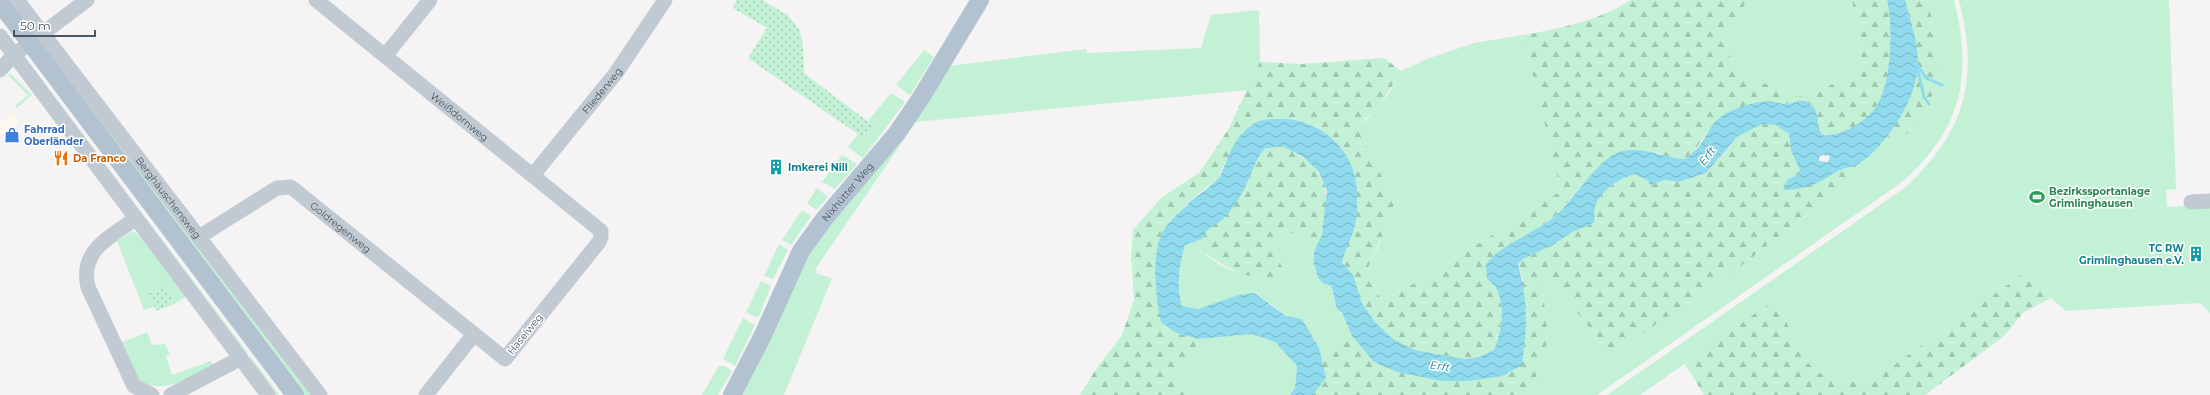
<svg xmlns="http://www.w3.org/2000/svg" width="2210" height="395" font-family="Montserrat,sans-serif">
  <defs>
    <pattern id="forest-firs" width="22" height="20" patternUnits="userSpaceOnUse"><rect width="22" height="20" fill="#c3f1d5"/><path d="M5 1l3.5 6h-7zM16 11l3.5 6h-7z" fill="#a0c6b0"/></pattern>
    <pattern id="park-dots" width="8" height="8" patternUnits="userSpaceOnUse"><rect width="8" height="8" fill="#c3f1d5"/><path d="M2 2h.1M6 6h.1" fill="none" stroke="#a0c6b0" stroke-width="1.8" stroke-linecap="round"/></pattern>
    <pattern id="water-waves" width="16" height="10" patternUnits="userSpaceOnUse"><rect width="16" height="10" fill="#90daee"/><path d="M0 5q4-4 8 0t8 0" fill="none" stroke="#78b4c4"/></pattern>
  </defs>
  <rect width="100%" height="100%" fill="#f5f3f3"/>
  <!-- commercial -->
  <polygon fill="#fdf9ef" points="13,112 20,121 0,137 0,124"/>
  <!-- grass -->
  <g fill="#c3f1d5">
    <polygon points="1748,0 1852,0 1863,66 1818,92 1797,97 1782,88 1739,77 1722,37"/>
    <path d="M1927,0h27c19,76 8,129 -52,182l-305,213h-70l15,-30 6,-27 -6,-56 3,-6 4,2 200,-18 126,-100 19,-21 11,-3 18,-18 15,-38 1,-7 -3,-38z"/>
    <path d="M1959,0h210l7,189 -10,1 1,17 43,-3v109l-10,-10 -134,8 -43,-37 -149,105c-75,11 -68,-30 -99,-78l-135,94h-33l299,-208c60,-56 73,-108 53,-187z"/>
    <polygon points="1259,10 1260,62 1248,90 916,122 816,268 817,274 832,278 784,395 739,395 807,255 948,66 1086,49 1087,53 1201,48 1211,15"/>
    <polygon points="1523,35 1561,191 1423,279 1383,299 1376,293 1368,268 1380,243 1393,193 1385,183 1357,126 1367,119 1389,93 1401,71 1427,59 1474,43"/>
    <polygon points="924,50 934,57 910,95 896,85"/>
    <polygon points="57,60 313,395 302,395 53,63"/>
    <polygon points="10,73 32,95 17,108 15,106 28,95 8,75"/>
    <polygon points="891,93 905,102 863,158 848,147 858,134 866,139 875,127 868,121"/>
    <polygon points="842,155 857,164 835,189 822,182"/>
    <polygon points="817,188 828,197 816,210 807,203"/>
    <polygon points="802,210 811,216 791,245 782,240"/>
    <polygon points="145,217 247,352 244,354 143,218"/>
    <polygon points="132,231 139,235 186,297 174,304 167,286 149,293 154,307 144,310 117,241"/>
    <path d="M1286,231l33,11c-8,15 -8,38 12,43l2,11 19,40 -31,23 -2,-11 -17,-29 -16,-3 -15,-12 -33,-9 -40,14 -16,-3c-6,-23 -3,-39 3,-61l7,-3c14,14 32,30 53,31 11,1 26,-4 37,-6l-10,-23 5,-12z"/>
    <polygon points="779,244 788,250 773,279 764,276"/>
    <polygon points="761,281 771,286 758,318 746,312"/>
    <polygon points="743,318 755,325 735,366 723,359"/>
    <path d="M147,332l5,13 13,-1 5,10 -4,2 6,19 39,-14 3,6c-20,10 -54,28 -73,14 -9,-10 -15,-26 -21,-38z"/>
    <polygon points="1252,334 1275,342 1297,366 1295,388 1290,395 1188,395 1177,387 1181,369 1195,349 1198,339"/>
    <polygon points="251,357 279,395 274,395 248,359"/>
    <polygon points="719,366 725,366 732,371 718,395 702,395"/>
  </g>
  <!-- forest -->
  <g fill="url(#forest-firs)">
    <path d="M1631,0h117l-26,37 17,40 43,11 15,9 21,-5 45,-26 -11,-66h35c6,25 4,74 -6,97 -8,21 -36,40 -59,38 -5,-7 -6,-18 -10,-27 -6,-14 -18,-4 -28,-4 -4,0 -9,-2 -13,-3l-63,30 -13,19 -10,9 -16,-1 -10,-5 -44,1 -24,22 -36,40 -24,17 -44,46c3,3 8,6 9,9 10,18 4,44 -2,62l-15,7 -14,2 -50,-9 -22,-11 -18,-17 -13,-19 -9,-28 -11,-12 1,-11 10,-20 -35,-105 -90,31 -8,14 -1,7c-23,13 -45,37 -59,58l16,96 22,6 -3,10 -14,20 -4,18 11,8h-108l16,-26 26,-34 12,-35 -3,-44 2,-26 28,-32 39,-26 29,-44 31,-66 40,2 84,-6 17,13c-12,21 -25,41 -44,55l28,57 8,10v18l-25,57 8,25 7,6 40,-20 138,-88 -38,-156c36,-6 77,-15 108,-35z"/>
    <path d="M1905,0h22l9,35 3,38 -1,7 -15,38 -18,18 -11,3 -19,21 -126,100 -126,87 -15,3 -59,-72 -4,-2 -3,6 6,56 -6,27 -15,30h-214l13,-17 -5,-19 31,-23 22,26 95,19 14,-3 40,-98 -5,-16 5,-5 30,-14 19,-13 22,-9c0,-5 0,-11 1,-16 5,-17 23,-27 39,-33l13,6 3,5 15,-5 14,2 27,-9 31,-36 25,-13 14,1 13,9 2,17 9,19 -3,6 -9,3 -4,11 42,-11 16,-10 14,-4 34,-31 13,-22 11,-26 4,-26 -6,-35z"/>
    <path d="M1282,146c32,17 50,30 43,69 -2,10 -2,18 -6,27l-33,-11 -9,1 -5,12 10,23 1,14c-37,-2 -64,-14 -91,-39l10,-3 6,-12 16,-9 26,-42 5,-17 9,-10z"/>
    <path d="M2023,274l28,24 -28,15 -20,24 -78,58h-221l-19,-31 68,-49 22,-14c30,48 25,89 99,78z"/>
  </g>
  <!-- park -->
  <g fill="url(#park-dots)">
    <polygon points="737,0 762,0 788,15 799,29 803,45 804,73 875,127 865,139 748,58 767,28 733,8"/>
    <polygon points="167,286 174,304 156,311 149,293"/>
  </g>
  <!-- water -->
  <path fill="url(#water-waves)" fill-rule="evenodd" d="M1887,0h18c5,19 12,39 13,60 1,36 -30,85 -61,105 -4,2 -10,2 -14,4 -6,2 -11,6 -16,9 -14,8 -28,12 -44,12l5,-11 9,-3 3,-6 -9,-19 -2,-17 -13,-9 -14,-1 -25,13 -31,36 -27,9 -14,-2 -15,5 -3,-5 -13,-6c-16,6 -34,16 -39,33 -1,5 0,11 -1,16l-22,9 -19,13 -30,14 -5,5c10,38 9,63 4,101l-20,11 -33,5h-27l-45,-9 -23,-10 -22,-26 -10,-23 -5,-4 -6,-24 -7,-1 -6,-6 -4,-14v-12l8,-18 5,-43 -8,-19 -16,-15 -21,-11 -18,3c-12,15 -14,33 -25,49 -4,7 -10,15 -15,20 -11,10 -14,6 -22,21l-17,6c-6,21 -9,40 -3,61l16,3 40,-14 16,-2 32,23 16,3 17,29 7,30 -13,17h-23l5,-7 2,-22 -22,-24 -23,-8 -54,5 -22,-6 -15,-11c-5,-21 -9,-64 -1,-84 5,-15 21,-26 31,-37 4,-3 27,-21 28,-23 9,-18 13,-38 30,-51 9,-7 17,-8 29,-8 39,-2 77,29 79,71 0,13 1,29 -4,42 -3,11 -9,19 -11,31l11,12 9,28 13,19 18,17 22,11 50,9 14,-2 15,-7c7,-18 12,-44 2,-62 -1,-3 -6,-6 -9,-9l-1,-15c18,-22 48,-30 69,-48 18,-15 42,-55 62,-63 23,-9 45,5 68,6 6,-5 13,-10 17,-17 5,-7 8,-15 14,-21 12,-12 37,-19 53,-20 6,0 10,3 15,3 10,0 17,-8 27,0 9,8 5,22 11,31 23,2 51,-17 59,-38 10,-23 12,-72 6,-97zM1823,155l7,1 -2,6 -9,-1v-4z"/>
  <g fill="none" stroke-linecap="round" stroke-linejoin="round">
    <!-- stream -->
    <g stroke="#90daee" stroke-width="3">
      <polyline points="1916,62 1924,97 1929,104"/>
      <polyline points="1918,66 1926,78 1942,85"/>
    </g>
    <!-- minor -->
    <g stroke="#c1cad2" stroke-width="15">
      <path id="s1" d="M17,0l303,395"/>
      <path id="s2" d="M316,0l285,231v6l-2,5 -94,117 -31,-25 -48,61"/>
      <polyline points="0,36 268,395"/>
      <polyline points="385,56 430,0"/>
      <polyline points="0,70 14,55 87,0"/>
      <path id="s3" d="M533,175l83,-102 49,-73"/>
      <polyline points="2191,202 2210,201"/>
      <path d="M136,218c-25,19 -57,32 -48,69l46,99 18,9"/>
      <path id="s4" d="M199,237l78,-49 14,-1 183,147"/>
      <polyline points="171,395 241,358"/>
    </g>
    <!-- major -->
    <g stroke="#b3c2d1" stroke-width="18">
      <polyline points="0,3 295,395"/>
      <path id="s5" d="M732,395l30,-58 39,-86 23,-32 73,-86 25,-37 58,-96"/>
    </g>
  </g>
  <!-- icons -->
  <defs>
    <symbol id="shop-bare" viewBox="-9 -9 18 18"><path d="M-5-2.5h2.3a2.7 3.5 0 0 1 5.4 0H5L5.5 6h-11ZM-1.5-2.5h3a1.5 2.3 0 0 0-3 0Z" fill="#3f7fe0" stroke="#fff" stroke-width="2.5" paint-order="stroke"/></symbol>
    <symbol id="restaurant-bare" viewBox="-9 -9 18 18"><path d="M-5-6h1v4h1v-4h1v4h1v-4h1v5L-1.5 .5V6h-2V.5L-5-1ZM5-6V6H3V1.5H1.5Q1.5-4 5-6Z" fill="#e8710a" stroke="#fff" stroke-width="2.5" paint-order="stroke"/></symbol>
    <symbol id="building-bare" viewBox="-9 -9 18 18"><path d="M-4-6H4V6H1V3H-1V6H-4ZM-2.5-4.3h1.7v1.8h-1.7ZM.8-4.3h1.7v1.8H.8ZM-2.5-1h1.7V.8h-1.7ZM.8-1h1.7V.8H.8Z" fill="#0f9aa8" stroke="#fff" stroke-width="2.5" paint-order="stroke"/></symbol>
    <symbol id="stadium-bare" viewBox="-9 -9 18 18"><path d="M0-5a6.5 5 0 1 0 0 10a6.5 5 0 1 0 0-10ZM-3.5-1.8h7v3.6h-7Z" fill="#2e9e5b" stroke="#fff" stroke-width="2.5" paint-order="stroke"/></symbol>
  </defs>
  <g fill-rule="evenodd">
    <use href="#shop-bare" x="1" y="124" width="22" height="22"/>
    <use href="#restaurant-bare" x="50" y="147" width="22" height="22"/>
    <use href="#building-bare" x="765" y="156" width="22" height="22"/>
    <use href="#stadium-bare" x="2026" y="186" width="22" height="22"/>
    <use href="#building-bare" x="2185" y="243" width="22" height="22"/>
  </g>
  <g text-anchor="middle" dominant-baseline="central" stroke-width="3" stroke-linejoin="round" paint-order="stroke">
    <!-- street labels -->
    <g font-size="10" fill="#4a5661" stroke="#fff">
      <text stroke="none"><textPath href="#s3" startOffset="109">Fliederweg</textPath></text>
      <text stroke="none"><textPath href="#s2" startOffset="185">Weißdornweg</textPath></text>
      <text stroke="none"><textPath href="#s5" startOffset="235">Nixhütter Weg</textPath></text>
      <text stroke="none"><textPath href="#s1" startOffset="249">Berghäuschensweg</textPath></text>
      <text stroke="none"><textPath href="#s4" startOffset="170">Goldregenweg</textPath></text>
      <text transform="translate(525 334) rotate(-51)">Haselweg</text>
    </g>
    <!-- shop labels -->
    <g font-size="10" font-weight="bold" fill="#366cbe" stroke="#fff" text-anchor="start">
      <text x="24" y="129">Fahrrad<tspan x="24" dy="12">Oberländer</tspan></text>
    </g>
    <!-- food labels -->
    <g font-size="10" font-weight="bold" fill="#c56008" stroke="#fff" text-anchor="start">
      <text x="73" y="158">Da Franco</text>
    </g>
    <!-- culture labels -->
    <g font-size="10" font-weight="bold" fill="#0d838f" stroke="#fff" text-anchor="start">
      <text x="788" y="167">Imkerei Nill</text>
      <text x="2184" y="248" text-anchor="end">TC RW<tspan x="2184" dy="12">Grimlinghausen e.V.</tspan></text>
    </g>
    <!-- leisure labels -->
    <g font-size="10" font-weight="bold" fill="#27864d" stroke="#fff" text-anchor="start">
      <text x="2049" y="191">Bezirkssportanlage<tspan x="2049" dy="12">Grimlinghausen</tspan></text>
    </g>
    <!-- water labels -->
    <g font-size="11" font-style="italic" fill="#0c7c9b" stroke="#fff">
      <text transform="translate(1707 156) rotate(-52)">Erft</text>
      <text transform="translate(1440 366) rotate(8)">Erft</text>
    </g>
  </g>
  <!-- scale -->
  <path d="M14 30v6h81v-6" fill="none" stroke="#4a5661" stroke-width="2"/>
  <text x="20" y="30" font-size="12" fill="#4a5661" stroke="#ffffff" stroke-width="3" paint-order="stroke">50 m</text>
</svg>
